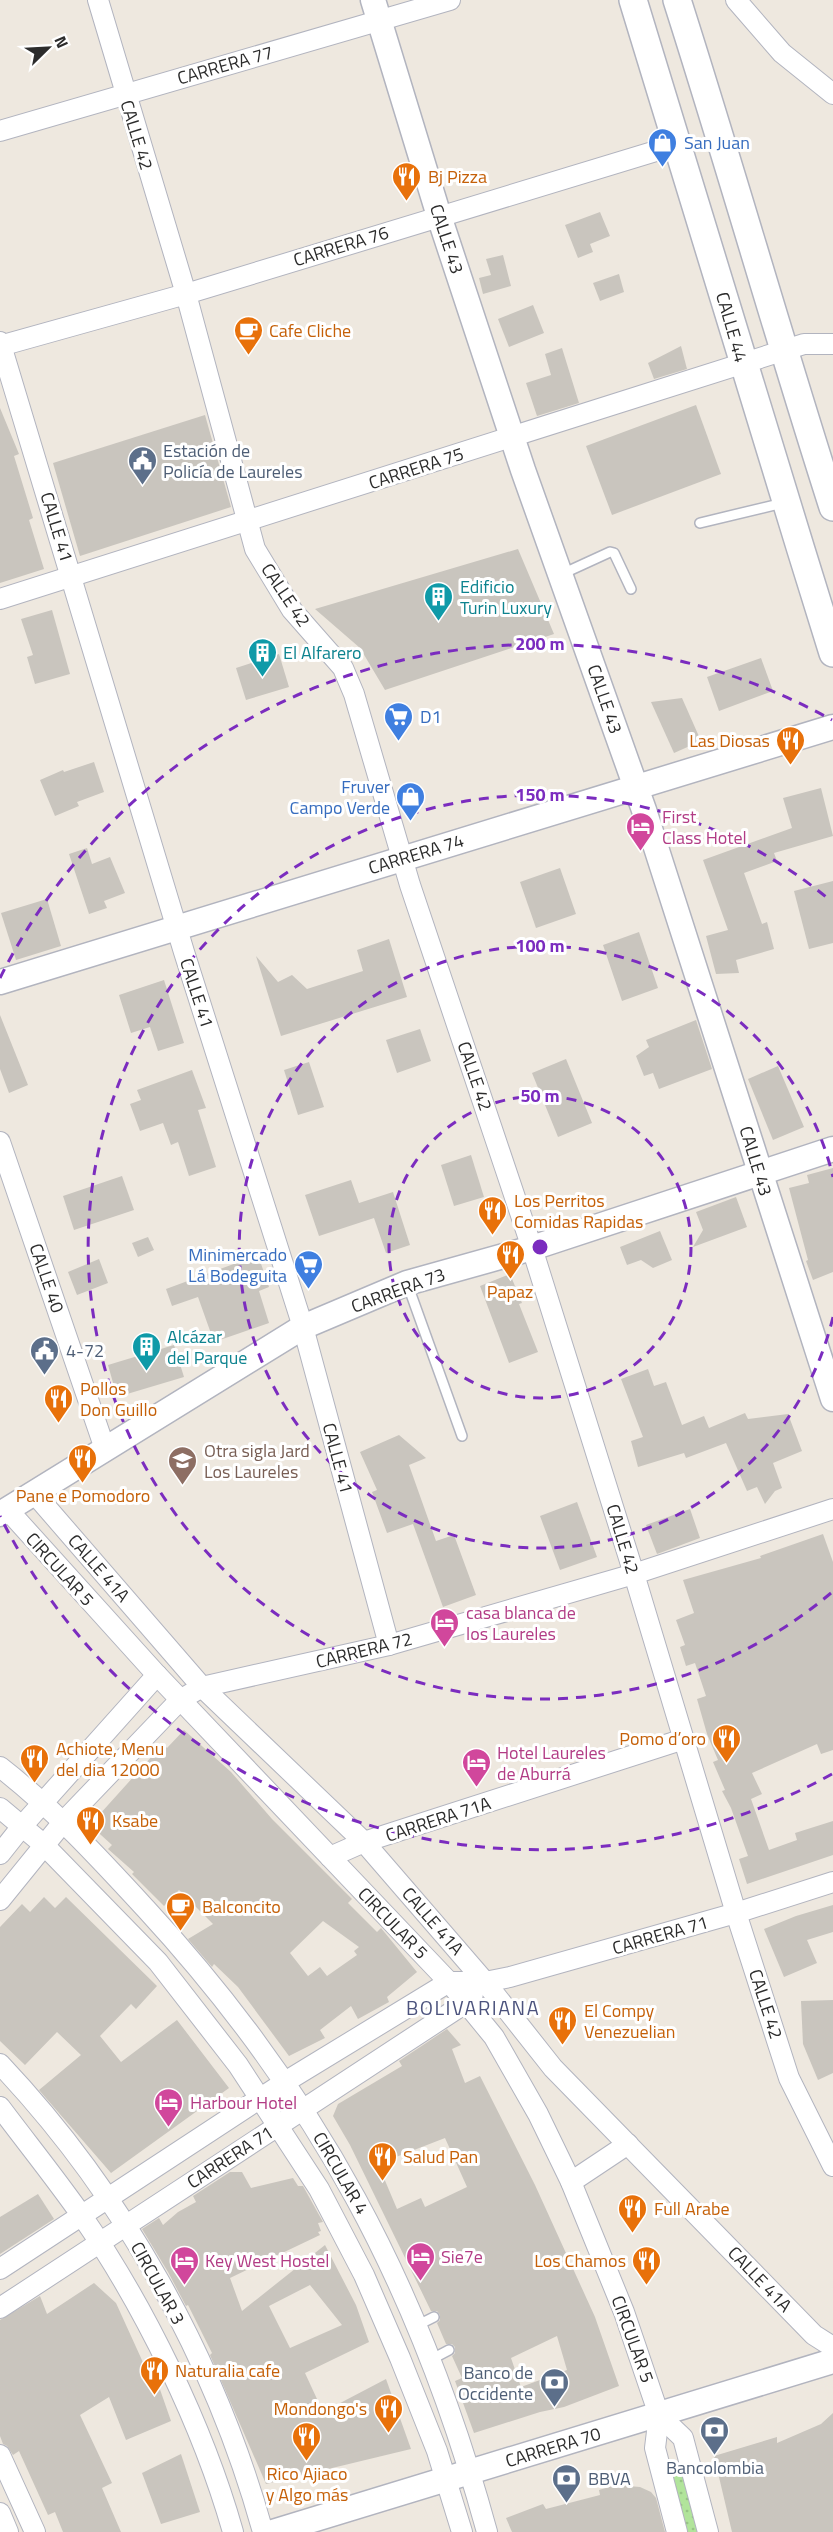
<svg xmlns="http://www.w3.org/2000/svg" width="833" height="2532" font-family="'Titillium Web',sans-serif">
  <defs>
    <pattern id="garden-dots" width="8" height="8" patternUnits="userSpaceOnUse" patternTransform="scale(1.5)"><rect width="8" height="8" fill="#b1e49b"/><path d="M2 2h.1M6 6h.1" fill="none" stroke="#98c486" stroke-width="1.8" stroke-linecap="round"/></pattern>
  </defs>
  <rect width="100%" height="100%" fill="#eee8df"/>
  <!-- garden -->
  <polygon fill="url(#garden-dots)" points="685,2467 701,2532 687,2532 671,2472"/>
  <!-- building -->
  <g fill="#c9c5be" fill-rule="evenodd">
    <polygon points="600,212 610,236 590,244 593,252 578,258 565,225"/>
    <polygon points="503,255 511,286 483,294 479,278 491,275 486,259"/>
    <polygon points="619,274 624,292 600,301 593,283"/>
    <polygon points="533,305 544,333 509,347 498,319"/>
    <polygon points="681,346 687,369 654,379 648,363"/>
    <polygon points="562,348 579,403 537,416 526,383 551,375 545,354"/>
    <polygon points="696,405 721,474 612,515 586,446"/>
    <polygon points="0,408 19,454 14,456 33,518 29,520 44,569 0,583"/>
    <polygon points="205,415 231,507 80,556 53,463"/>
    <polygon points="518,549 554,634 385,690 360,648 315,609"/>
    <polygon points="52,610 70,674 35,684 27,657 33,655 21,619"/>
    <polygon points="279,654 289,687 246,700 236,668"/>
    <polygon points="761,658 773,691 719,711 707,677"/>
    <polygon points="682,698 701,741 674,753 651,702"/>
    <polygon points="94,762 104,792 77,802 79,806 55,816 40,780 63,770 64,772"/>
    <polygon points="821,788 833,836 774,853 777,861 744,873 762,924 767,922 774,949 736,960 739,973 716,974 706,936 728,930 703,860 792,828 783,798"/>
    <polygon points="87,848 92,864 110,857 125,893 104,901 107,908 89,914 69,854"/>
    <polygon points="560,868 576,914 536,928 520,882"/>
    <polygon points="833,881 833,943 809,949 794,891"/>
    <polygon points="47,899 61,946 16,960 1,913"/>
    <polygon points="639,932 658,988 622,1001 603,945"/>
    <polygon points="389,939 407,997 281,1036 256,956 278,982 292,975 307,989 363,971 357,950"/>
    <polygon points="164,980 184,1043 158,1051 150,1027 131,1033 119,995"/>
    <polygon points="0,1015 28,1085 9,1093 0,1069"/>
    <polygon points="696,1020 712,1069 659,1089 653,1073 644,1076 636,1056 649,1047 646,1040"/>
    <polygon points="420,1029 431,1061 397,1073 386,1040"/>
    <polygon points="566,1059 592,1123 558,1137 532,1073"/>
    <polygon points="309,1062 324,1107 298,1115 284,1070"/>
    <polygon points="778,1066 804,1127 773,1140 748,1079"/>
    <polygon points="192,1070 206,1108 198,1110 216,1167 189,1176 178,1142 171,1145 163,1123 140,1131 130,1104 141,1100 137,1090"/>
    <polygon points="471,1155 484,1197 454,1206 441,1165"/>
    <polygon points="833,1168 833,1272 813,1280 806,1261 808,1260 789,1188 809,1183 807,1175"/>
    <polygon points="122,1176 134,1210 74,1230 63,1196"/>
    <polygon points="351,1180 359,1203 393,1192 410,1245 386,1253 374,1218 319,1236 305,1195"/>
    <polygon points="736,1197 747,1227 693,1247 703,1230 696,1212"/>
    <polygon points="660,1231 672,1260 653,1268 641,1260 627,1265 620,1247"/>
    <polygon points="148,1237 154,1250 138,1257 132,1243"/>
    <polygon points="258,1255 269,1287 259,1291 269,1323 214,1342 198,1297 172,1306 166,1289"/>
    <polygon points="99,1259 108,1283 77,1295 68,1272"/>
    <polygon points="510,1274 522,1303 519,1304 538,1352 509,1363 480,1286"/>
    <polygon points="174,1345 184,1377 117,1397 108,1365"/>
    <polygon points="648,1369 654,1386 666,1382 682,1425 704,1416 709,1428 745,1413 748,1419 788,1414 802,1451 773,1463 782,1488 775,1491 765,1504 757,1487 747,1491 726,1443 686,1458 684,1453 638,1467 631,1441 643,1437 621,1379"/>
    <polygon points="399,1435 426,1458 409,1465 436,1541 454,1535 476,1595 443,1607 413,1524 387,1533 372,1492 377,1490 360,1452"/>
    <polygon points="577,1502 597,1557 560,1570 540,1516"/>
    <polygon points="690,1509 700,1538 657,1554 646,1525"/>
    <polygon points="823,1534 833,1562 833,1750 821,1754 817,1744 752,1773 762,1794 751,1799 769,1850 797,1840 795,1833 833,1821 833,1855 747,1884 739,1859 748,1856 731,1808 722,1791 725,1790 713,1762 718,1760 707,1734 697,1699 706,1696 695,1663 686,1666 680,1647 685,1645 676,1620 694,1613 683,1580 761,1558 760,1556"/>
    <path d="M184,1730l47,42 41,47 80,80 -4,4 29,29 4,-4 36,44 -30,25 2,5 -31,17 -7,-13 -31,24 5,8 -36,18 -51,-69 -24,-23 -2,3 -24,-28 25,-15 -34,-34 -15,16 -32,-32 2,-2 -26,-23 4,-4 -22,-20 73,-81 4,4zM323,1921l36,26 -5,4 3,4 -30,21 -7,-9 -12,9 -18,-23z"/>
    <polygon points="44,1897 55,1908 66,1897 157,1986 136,2009 131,2004 100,2036 121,2062 177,2020 229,2088 111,2173 39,2090 81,2055 57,2032 25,2065 0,2041 0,1927 22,1904 30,1912"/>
    <polygon points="833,1905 833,1932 807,1940 817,1963 784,1977 764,1929 796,1916"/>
    <polygon points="833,2000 833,2073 818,2080 803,2044 801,2001"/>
    <path d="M447,2029l14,16 -9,4 13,34 15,-7 55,109 60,132 24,69 -55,21 -24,5 -66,21 -19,-52 7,-3 -10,-22 3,-3v-6l-3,-3h-6l-9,-21 3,-3v-5l-3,-4h-6l-81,-166 -17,-29 5,-12 64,-38 -3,-5zM445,2138l22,49 -42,20 -4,-9 -24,11 -19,-45zM557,2336l10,34 -46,17 -10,-29z"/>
    <path d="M230,2172h12l9,16 42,-10 5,8h5l20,36 -5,1 3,8 -3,1 2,3 -90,43 12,33 83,-66 31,60 13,37 -64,31 18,39 63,-33 25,70 -145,35 -56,-129 2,-2 -24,-48 -2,1 -18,-34 -26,-43 17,-11 4,7 15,-13 18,-10 -3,-6zM310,2285l32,40 -52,23 -21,-42z"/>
    <polygon points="38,2194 54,2219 0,2254 0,2217"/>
    <polygon points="94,2283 116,2303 151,2380 156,2378 171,2421 126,2440 109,2397 80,2415 112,2483 102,2488 121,2532 63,2532 55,2512 48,2515 19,2451 13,2455 7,2446 3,2444 0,2436 0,2320 40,2296 47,2314"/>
    <polygon points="833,2413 833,2532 732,2532 714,2456 777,2437 777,2443 821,2424"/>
    <polygon points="181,2454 200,2512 161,2524 142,2473"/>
    <polygon points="616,2485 640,2487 651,2492 656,2498 665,2532 512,2532 506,2518 543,2504 546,2509 600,2495 599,2490"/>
  </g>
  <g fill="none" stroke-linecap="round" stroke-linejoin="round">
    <defs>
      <g id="service">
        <polyline points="700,523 783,503"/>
        <polyline points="562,574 610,552 614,553 631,589"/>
        <polyline points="407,1283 462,1436"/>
        <polyline points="418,2325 434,2317"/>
        <polyline points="432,2359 449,2350"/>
      </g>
      <g id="minor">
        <polyline points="98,0 186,294 255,549 292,610 343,668 354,694 410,885 532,1248 634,1574 736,1913 789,2078 833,2166"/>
        <polyline points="736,0 782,53 833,94"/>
        <polyline points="0,131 450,0"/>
        <polyline points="0,342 184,952 303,1327 389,1645"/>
        <polyline points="0,346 186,294 679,144"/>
        <polyline points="0,599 804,344 833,344"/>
        <polyline points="0,1142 105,1449"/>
        <polyline points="34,1493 202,1687 364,1842 485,1982 553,2068 814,2335 833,2347"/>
        <polyline points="7,1509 157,1675 449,1982 494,2037 538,2114 571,2182 624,2312 659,2415 655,2448 677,2532"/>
        <path d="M0,1767c54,42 99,91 146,142 172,187 274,378 341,623"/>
        <polyline points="0,1808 43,1844 158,1962 238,2065 319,2189 364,2275 400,2358 437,2451 462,2532"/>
        <polyline points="0,1854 23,1825 157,1675"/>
        <polyline points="330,1857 364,1842 684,1739"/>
        <polyline points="0,1900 64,1821 180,1700 202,1687 389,1645 634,1574 833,1509"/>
        <path d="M0,2064c123,130 215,295 263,468"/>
        <path d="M0,2107c27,36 56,72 82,109 63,91 121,210 151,316"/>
        <polyline points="571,2182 628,2144"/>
        <polyline points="0,2269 285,2082 449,1982 485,1982 510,1977 736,1913 833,1882"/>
        <polyline points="0,2308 464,2004 473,1994"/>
        <polyline points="659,2415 683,2438 708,2532"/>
        <polyline points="0,2455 35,2532"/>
        <polyline points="0,2513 8,2532"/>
      </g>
      <g id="tertiary">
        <polyline points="373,0 439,216 523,470 644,810 833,1399"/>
        <polyline points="0,982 833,727"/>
        <polyline points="0,1514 303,1327 407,1283 532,1248 833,1149"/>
        <polyline points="273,2532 833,2361"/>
      </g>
      <g id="secondary">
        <path d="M633,0c68,218 132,436 200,653"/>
        <path d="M677,0c54,169 102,339 156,507"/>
      </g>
    </defs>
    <!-- service casing -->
    <use href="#service" stroke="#b2b4bf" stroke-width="12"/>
    <!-- minor casing -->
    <use href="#minor" stroke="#b2b4bf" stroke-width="22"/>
    <!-- tertiary casing -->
    <use href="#tertiary" stroke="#b2b4bf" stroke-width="27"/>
    <!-- secondary casing -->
    <use href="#secondary" stroke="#b2b4bf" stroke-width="30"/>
    <!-- service -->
    <use href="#service" stroke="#fff" stroke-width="9"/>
    <!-- minor -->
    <use href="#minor" stroke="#fff" stroke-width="20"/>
    <!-- tertiary -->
    <use href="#tertiary" stroke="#fff" stroke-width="24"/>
    <!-- secondary -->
    <use href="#secondary" stroke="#fff" stroke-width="27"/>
  </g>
  <!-- distance rings -->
  <g fill="none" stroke="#7b2cbf" stroke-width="3" stroke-dasharray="10 8">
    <circle cx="540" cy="1247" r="151"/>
    <path d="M833 1317A301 301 0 1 1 833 1177"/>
    <path d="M831 1593A452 452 0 1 1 831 901"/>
    <path d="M832 1774A603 603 0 0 1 0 1516M0 978A603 603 0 0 1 832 720"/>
  </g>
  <!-- icons -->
  <defs>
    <symbol id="shop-pin" viewBox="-11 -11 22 30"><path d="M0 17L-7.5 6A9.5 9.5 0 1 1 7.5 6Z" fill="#3f7fe0" stroke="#fff"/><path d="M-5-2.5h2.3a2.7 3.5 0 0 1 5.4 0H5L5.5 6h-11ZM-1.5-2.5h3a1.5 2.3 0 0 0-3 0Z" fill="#fff"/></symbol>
    <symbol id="restaurant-pin" viewBox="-11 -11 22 30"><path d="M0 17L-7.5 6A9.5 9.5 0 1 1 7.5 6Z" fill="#e8710a" stroke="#fff"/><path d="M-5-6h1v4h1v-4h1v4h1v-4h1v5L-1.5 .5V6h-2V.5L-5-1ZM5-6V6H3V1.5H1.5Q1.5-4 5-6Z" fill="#fff"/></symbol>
    <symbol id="cafe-pin" viewBox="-11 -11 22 30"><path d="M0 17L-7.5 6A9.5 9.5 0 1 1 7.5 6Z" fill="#e8710a" stroke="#fff"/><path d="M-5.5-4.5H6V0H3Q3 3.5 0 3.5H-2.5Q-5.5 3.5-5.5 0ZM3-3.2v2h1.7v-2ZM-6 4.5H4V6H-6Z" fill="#fff"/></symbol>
    <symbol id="civic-pin" viewBox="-11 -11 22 30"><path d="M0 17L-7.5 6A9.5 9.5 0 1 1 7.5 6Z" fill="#5c6f8a" stroke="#fff"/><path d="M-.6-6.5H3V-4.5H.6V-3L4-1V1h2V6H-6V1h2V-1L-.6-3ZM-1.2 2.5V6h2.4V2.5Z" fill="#fff"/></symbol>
    <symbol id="building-pin" viewBox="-11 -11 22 30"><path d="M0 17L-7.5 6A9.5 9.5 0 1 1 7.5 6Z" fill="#0f9aa8" stroke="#fff"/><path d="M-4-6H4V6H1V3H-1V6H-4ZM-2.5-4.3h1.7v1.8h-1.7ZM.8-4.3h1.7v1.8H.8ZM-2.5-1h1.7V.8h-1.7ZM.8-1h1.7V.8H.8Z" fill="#fff"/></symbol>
    <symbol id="supermarket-pin" viewBox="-11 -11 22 30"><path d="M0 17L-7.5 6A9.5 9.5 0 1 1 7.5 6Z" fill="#3f7fe0" stroke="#fff"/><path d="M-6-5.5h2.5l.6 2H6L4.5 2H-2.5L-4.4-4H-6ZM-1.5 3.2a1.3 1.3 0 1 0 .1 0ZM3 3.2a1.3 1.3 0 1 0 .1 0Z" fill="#fff"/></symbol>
    <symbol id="hotel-pin" viewBox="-11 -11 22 30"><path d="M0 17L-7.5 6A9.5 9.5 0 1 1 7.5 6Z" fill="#d1479c" stroke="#fff"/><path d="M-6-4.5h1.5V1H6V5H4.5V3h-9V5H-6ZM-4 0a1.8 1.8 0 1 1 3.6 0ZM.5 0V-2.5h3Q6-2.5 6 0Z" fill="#fff"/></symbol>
    <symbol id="school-pin" viewBox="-11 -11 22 30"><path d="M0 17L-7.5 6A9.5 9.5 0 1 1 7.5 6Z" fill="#8d6e63" stroke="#fff"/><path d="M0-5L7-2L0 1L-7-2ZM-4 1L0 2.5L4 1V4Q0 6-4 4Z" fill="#fff"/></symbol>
    <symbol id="bank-pin" viewBox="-11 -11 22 30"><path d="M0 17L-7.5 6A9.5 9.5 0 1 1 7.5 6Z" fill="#5c6f8a" stroke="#fff"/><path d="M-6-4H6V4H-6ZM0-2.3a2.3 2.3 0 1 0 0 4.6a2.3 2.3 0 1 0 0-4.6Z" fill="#fff"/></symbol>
  </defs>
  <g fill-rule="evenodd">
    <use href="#shop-pin" x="646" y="126" width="33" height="45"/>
    <use href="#restaurant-pin" x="390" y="160" width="33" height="45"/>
    <use href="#cafe-pin" x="232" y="314" width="33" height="45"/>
    <use href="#civic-pin" x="126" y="444" width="33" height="45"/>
    <use href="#building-pin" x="422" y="580" width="33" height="45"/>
    <use href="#building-pin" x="246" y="636" width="33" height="45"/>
    <use href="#supermarket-pin" x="382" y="700" width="33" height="45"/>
    <use href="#restaurant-pin" x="774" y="724" width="33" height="45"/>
    <use href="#shop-pin" x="394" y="780" width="33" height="45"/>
    <use href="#hotel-pin" x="624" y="810" width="33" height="45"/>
    <use href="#restaurant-pin" x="476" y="1194" width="33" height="45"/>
    <use href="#restaurant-pin" x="494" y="1238" width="33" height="45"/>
    <use href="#supermarket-pin" x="292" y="1248" width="33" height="45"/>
    <use href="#building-pin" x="130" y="1330" width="33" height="45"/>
    <use href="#civic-pin" x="28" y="1334" width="33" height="45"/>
    <use href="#restaurant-pin" x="42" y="1382" width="33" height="45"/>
    <use href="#restaurant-pin" x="66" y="1442" width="33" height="45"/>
    <use href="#school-pin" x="166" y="1444" width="33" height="45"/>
    <use href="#hotel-pin" x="428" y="1606" width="33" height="45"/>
    <use href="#restaurant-pin" x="710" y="1722" width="33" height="45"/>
    <use href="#restaurant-pin" x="18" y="1742" width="33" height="45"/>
    <use href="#hotel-pin" x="460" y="1746" width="33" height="45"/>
    <use href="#restaurant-pin" x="74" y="1804" width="33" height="45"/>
    <use href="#cafe-pin" x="164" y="1890" width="33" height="45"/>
    <use href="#restaurant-pin" x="546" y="2004" width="33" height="45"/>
    <use href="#hotel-pin" x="152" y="2086" width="33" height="45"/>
    <use href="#restaurant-pin" x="366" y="2140" width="33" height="45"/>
    <use href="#restaurant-pin" x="616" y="2192" width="33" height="45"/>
    <use href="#hotel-pin" x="404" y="2240" width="33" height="45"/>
    <use href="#hotel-pin" x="168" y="2244" width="33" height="45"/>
    <use href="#restaurant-pin" x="630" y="2244" width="33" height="45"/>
    <use href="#restaurant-pin" x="138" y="2354" width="33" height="45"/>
    <use href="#bank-pin" x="538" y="2366" width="33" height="45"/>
    <use href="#restaurant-pin" x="372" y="2392" width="33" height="45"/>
    <use href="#bank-pin" x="698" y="2414" width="33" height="45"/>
    <use href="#restaurant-pin" x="290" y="2420" width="33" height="45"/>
    <use href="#bank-pin" x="550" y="2462" width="33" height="45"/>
  </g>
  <g text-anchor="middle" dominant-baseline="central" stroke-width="6" stroke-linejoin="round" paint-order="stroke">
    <!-- street labels -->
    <g font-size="18" fill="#2c2c2c" stroke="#fff">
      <text transform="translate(225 65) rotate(-16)">CARRERA 77</text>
      <text transform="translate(137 135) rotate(73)">CALLE 42</text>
      <text transform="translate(447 239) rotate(72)">CALLE 43</text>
      <text transform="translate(341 246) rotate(-17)">CARRERA 76</text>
      <text transform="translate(732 327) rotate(74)">CALLE 44</text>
      <text transform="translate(416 468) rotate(-18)">CARRERA 75</text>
      <text transform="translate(57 527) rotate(73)">CALLE 41</text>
      <text transform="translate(286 595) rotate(56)">CALLE 42</text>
      <text transform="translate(605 699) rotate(71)">CALLE 43</text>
      <text transform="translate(416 854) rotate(-17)">CARRERA 74</text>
      <text transform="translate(197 993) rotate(72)">CALLE 41</text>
      <text transform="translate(475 1076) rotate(71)">CALLE 42</text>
      <text transform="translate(756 1161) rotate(73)">CALLE 43</text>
      <text transform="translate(47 1278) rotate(71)">CALLE 40</text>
      <text transform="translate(398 1290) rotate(-20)">CARRERA 73</text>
      <text transform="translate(338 1458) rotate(75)">CALLE 41</text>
      <text transform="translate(623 1539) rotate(73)">CALLE 42</text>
      <text transform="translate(99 1568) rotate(49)">CALLE 41A</text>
      <text transform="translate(60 1569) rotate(48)">CIRCULAR 5</text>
      <text transform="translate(364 1650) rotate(-14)">CARRERA 72</text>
      <text transform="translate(438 1819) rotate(-18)">CARRERA 71A</text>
      <text transform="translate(433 1921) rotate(49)">CALLE 41A</text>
      <text transform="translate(393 1923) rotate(46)">CIRCULAR 5</text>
      <text transform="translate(660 1935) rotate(-16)">CARRERA 71</text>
      <text transform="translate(766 2004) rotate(72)">CALLE 42</text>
      <text transform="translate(230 2157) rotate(-33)">CARRERA 71</text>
      <text transform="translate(341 2173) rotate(60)">CIRCULAR 4</text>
      <text transform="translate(760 2279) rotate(46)">CALLE 41A</text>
      <text transform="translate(158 2283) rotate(61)">CIRCULAR 3</text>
      <text transform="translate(633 2339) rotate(70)">CIRCULAR 5</text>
      <text transform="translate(553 2447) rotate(-17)">CARRERA 70</text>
    </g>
    <!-- shop labels -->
    <g font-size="18" fill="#366cbe" stroke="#fff" text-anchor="start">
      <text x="684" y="142">San Juan</text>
      <text x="420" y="716">D1</text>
      <text x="390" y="786" text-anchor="end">Fruver<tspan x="390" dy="21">Campo Verde</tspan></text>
      <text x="287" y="1254" text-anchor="end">Minimercado<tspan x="287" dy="21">Lá Bodeguita</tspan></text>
    </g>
    <!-- food labels -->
    <g font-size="18" fill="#c56008" stroke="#fff" text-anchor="start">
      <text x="428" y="176">Bj Pizza</text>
      <text x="269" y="330">Cafe Cliche</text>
      <text x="770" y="740" text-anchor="end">Las Diosas</text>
      <text x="514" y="1200">Los Perritos<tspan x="514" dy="21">Comidas Rapidas</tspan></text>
      <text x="510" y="1291" text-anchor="middle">Papaz</text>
      <text x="80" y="1388">Pollos<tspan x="80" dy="21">Don Guillo</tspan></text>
      <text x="83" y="1495" text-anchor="middle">Pane e Pomodoro</text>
      <text x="706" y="1738" text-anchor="end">Pomo d’oro</text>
      <text x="56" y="1748">Achiote, Menu<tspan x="56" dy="21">del dia 12000</tspan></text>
      <text x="112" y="1820">Ksabe</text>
      <text x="202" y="1906">Balconcito</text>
      <text x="584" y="2010">El Compy<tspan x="584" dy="21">Venezuelian</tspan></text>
      <text x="403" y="2156">Salud Pan</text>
      <text x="654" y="2208">Full Arabe</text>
      <text x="626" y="2260" text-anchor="end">Los Chamos</text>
      <text x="175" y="2370">Naturalia cafe</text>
      <text x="367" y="2408" text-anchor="end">Mondongo's</text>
      <text x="307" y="2473" text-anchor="middle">Rico Ajiaco<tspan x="307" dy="21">y Algo más</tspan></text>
    </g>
    <!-- service labels -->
    <g font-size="18" fill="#4e5e75" stroke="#fff" text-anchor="start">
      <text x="163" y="450">Estación de<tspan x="163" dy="21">Policía de Laureles</tspan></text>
      <text x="66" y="1350">4-72</text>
      <text x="533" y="2372" text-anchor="end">Banco de<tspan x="533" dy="21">Occidente</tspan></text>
      <text x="715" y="2467" text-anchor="middle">Bancolombia</text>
      <text x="588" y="2478">BBVA</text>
    </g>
    <!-- culture labels -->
    <g font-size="18" fill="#0d838f" stroke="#fff" text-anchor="start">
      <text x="460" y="586">Edificio<tspan x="460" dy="21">Turin Luxury</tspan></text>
      <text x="283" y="652">El Alfarero</text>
      <text x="167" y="1336">Alcázar<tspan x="167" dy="21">del Parque</tspan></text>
    </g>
    <!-- hotel labels -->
    <g font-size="18" fill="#b23c85" stroke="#fff" text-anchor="start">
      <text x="662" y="816">First<tspan x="662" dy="21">Class Hotel</tspan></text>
      <text x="466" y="1612">casa blanca de<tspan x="466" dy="21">los Laureles</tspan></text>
      <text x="497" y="1752">Hotel Laureles<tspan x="497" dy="21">de Aburrá</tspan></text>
      <text x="190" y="2102">Harbour Hotel</text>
      <text x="441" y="2256">Sie7e</text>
      <text x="205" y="2260">Key West Hostel</text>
    </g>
    <!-- education labels -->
    <g font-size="18" fill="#785e54" stroke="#fff" text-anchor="start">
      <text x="204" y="1450">Otra sigla Jard<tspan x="204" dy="21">Los Laureles</tspan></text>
    </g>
    <!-- neighbourhood labels -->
    <g font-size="20" letter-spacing="1.5" fill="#4c537d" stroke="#fff">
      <text x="473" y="2007">BOLIVARIANA</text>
    </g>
  </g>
  <circle cx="540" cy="1247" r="9" fill="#7b2cbf" stroke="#fff" stroke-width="3"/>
  <g font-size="18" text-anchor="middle" font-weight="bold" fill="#7b2cbf" stroke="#fff" stroke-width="6" stroke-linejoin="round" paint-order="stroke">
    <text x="540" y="650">200 m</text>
    <text x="540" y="801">150 m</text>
    <text x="540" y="952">100 m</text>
    <text x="540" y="1102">50 m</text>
  </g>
  <!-- north arrow -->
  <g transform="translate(48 48) rotate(66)" stroke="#ffffff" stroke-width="4.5" paint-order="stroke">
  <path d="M0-4.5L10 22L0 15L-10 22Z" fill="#2c2c2c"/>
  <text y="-9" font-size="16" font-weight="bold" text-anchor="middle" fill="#2c2c2c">N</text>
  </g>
</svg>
